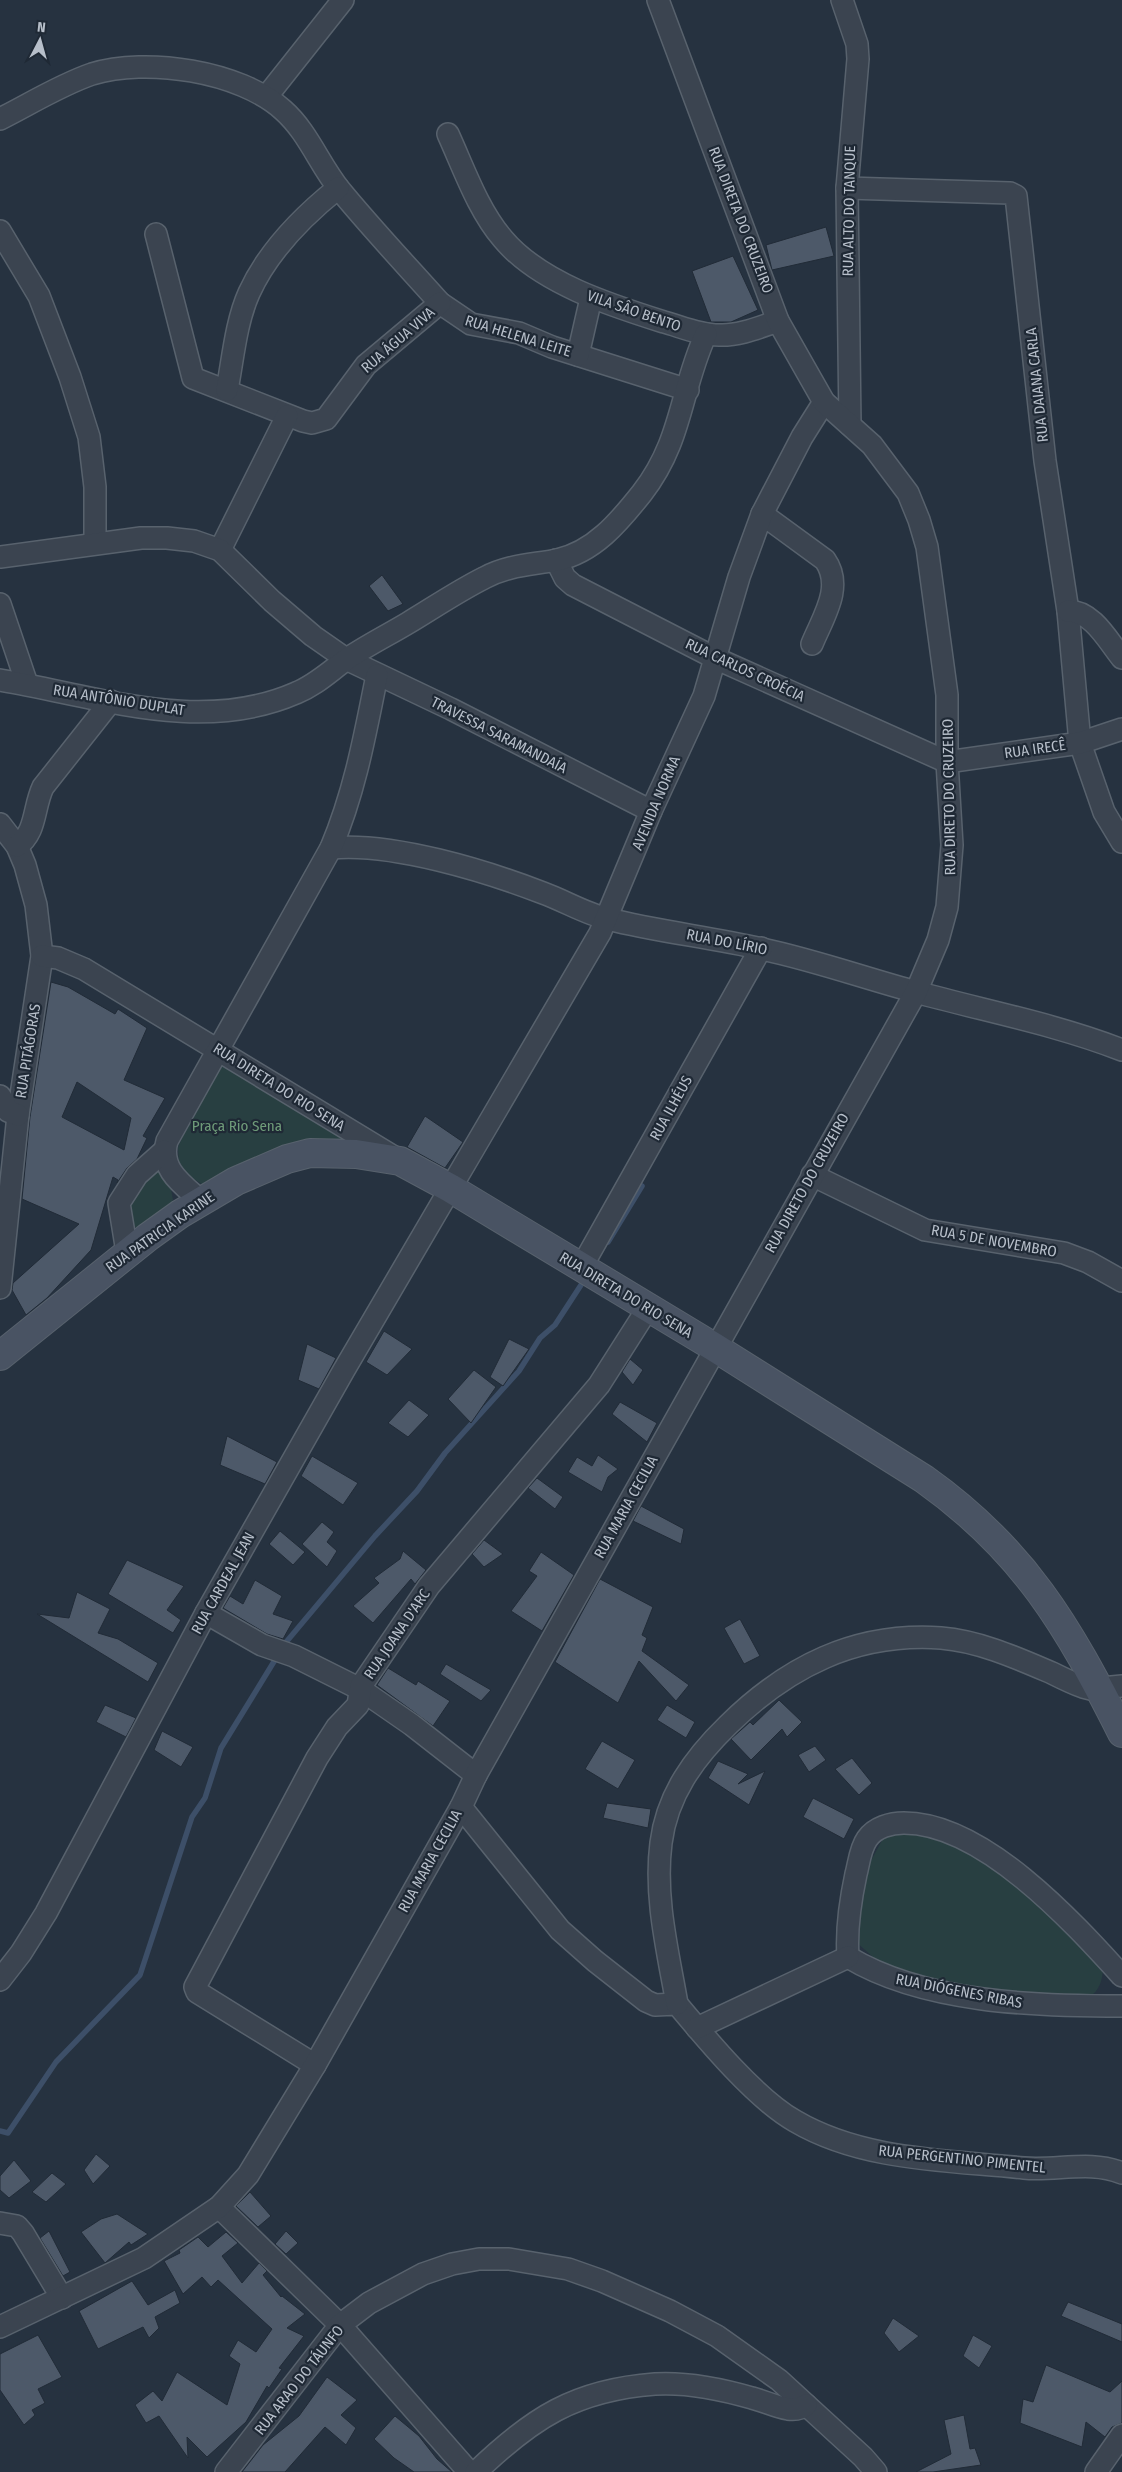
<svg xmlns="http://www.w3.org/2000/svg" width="1122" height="2472" font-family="'Fira Sans Condensed',sans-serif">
  <rect width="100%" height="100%" fill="#263240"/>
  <!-- green -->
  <g fill="#283f41">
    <polygon points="216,1062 351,1138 345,1147 205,1186 179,1170 178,1147"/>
    <polygon points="155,1164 171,1189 173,1200 167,1214 145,1228 133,1227 127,1202"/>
    <path d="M902,1832l35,6 37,19 47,32 82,74c0,15 -2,27 -15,35l-98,-7 -106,-24 -30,-27 14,-74 17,-31z"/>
  </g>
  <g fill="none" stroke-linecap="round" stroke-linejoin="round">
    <!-- stream -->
    <g stroke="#3d4f68" stroke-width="5.5">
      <polyline points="608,1242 642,1186"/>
      <polyline points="282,1647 375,1536 417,1491 445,1453 519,1371 540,1338 555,1325 581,1285"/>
      <polyline points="0,2131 8,2133 56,2062 140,1975 192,1817 205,1798 221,1748 278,1655"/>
    </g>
  </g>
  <!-- building -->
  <g fill="#4d5969" stroke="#212b37" fill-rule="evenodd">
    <polygon points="826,227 834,256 772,270 766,245"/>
    <polygon points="733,256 758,310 731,322 711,322 692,271"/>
    <polygon points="382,575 403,604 388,611 369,586"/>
    <path d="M51,982l17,5 47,27 3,-5 29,19 -23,52 41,18 -22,38 4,2 -10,21 -10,9 -10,15 1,-3 -5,-3 -22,73 -44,48 -21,17 -14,-25 1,-7 66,-59 -57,-25 8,-82zM77,1082l54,36 -7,32 -62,-33z"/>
    <polygon points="425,1116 463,1142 445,1168 407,1147"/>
    <polygon points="384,1331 412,1349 387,1375 366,1362"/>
    <polygon points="509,1339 529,1349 503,1386 490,1377"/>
    <polygon points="307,1344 336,1358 319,1389 298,1380"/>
    <polygon points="630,1359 643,1370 633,1385 622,1372"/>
    <polygon points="474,1370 496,1387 471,1423 448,1399"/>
    <polygon points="409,1400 429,1415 408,1437 388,1423"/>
    <polygon points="620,1402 657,1423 647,1442 612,1414"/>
    <polygon points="227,1436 277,1462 265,1484 220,1465"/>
    <polygon points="598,1455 618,1469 608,1477 602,1492 568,1472 577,1457 592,1466"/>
    <polygon points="312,1456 358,1483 343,1505 301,1476"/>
    <polygon points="537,1478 563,1497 555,1509 528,1488"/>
    <polygon points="641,1506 684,1529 681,1544 633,1521"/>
    <polygon points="322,1522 334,1532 327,1542 337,1551 327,1567 302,1544"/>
    <polygon points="280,1531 305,1552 293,1565 269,1544"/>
    <polygon points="484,1540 503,1554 484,1567 472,1554"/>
    <polygon points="403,1551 426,1570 415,1584 411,1579 373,1623 353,1606 379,1583 374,1578 400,1559"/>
    <polygon points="541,1552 574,1575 542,1631 511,1611 537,1576 529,1571"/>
    <polygon points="127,1560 184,1586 167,1610 181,1620 173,1633 108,1594"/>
    <polygon points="600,1579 653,1607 642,1635 647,1638 642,1651 689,1685 676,1701 639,1661 618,1703 555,1662"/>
    <polygon points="255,1580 282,1596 273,1614 293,1621 283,1639 267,1634 223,1608 230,1596 243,1604"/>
    <polygon points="77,1592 110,1609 98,1633 118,1639 158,1663 148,1682 37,1614 69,1618"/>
    <polygon points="740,1619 760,1656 744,1664 724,1628"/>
    <polygon points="446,1664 491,1690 481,1701 440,1674"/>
    <polygon points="388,1668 416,1685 418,1681 450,1701 433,1726 377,1685"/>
    <polygon points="779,1700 802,1722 787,1737 782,1729 751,1760 731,1739 750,1722 753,1725"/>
    <polygon points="105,1705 136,1718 126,1737 96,1722"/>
    <polygon points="667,1705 695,1722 686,1738 657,1720"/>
    <polygon points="162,1731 193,1747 181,1767 154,1750"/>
    <polygon points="602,1741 635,1760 618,1789 585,1769"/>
    <polygon points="815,1746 826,1760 809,1772 798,1755"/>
    <polygon points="852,1758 872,1783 859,1795 835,1769"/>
    <polygon points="718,1761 748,1774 738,1784 765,1771 749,1805 708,1778"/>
    <polygon points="813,1798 854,1819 844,1839 803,1817"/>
    <polygon points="607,1803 651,1809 648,1828 603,1818"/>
    <polygon points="96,2154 110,2166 93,2184 84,2170"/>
    <polygon points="14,2160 31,2181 9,2198 0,2190 0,2176"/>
    <polygon points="52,2173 66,2184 46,2202 32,2192"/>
    <polygon points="250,2192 271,2216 258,2227 236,2206"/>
    <polygon points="117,2214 148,2234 131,2245 129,2242 105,2263 81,2232 101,2219"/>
    <polygon points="49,2231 70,2272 63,2276 40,2238"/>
    <polygon points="286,2231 298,2243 286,2254 275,2244"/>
    <polygon points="226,2232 238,2243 222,2256 242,2283 259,2263 267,2271 263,2275 281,2297 282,2296 305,2314 287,2328 304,2336 279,2368 282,2369 269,2388 267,2386 246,2422 207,2457 187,2437 188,2458 159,2416 146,2423 135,2405 153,2391 162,2401 177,2372 227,2405 240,2364 229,2356 238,2340 256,2352 272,2329 218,2280 211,2287 202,2277 183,2294 164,2261 180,2253 179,2250 198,2237 208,2247"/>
    <polygon points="132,2281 148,2305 175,2290 180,2303 155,2317 159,2328 149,2338 143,2327 98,2349 79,2311"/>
    <polygon points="1068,2302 1122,2324 1122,2342 1061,2316"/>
    <polygon points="893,2318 919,2336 899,2352 884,2333"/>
    <polygon points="38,2335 62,2377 38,2389 45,2403 32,2410 35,2415 24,2425 0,2390 0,2354"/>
    <polygon points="973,2335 992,2346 979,2368 963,2356"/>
    <polygon points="1046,2365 1110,2392 1122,2381 1122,2423 1112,2427 1105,2437 1086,2422 1082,2447 1020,2423 1023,2399 1033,2402"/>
    <polygon points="327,2377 357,2400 341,2415 356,2428 346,2445 325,2427 285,2472 242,2472 263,2445 299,2416"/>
    <polygon points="964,2415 970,2449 975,2448 981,2465 933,2472 916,2472 951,2454 944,2420"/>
    <polygon points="395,2416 419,2436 437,2459 452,2472 414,2472 394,2458 374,2439"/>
  </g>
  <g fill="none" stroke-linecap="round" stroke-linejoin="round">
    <defs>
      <g id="street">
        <polyline points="842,0 857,44 858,59 847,188 850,425"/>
        <polyline points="267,96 343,0"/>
        <path d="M0,119c30,-15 60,-34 92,-45 54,-17 148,-3 191,36 25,22 36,54 57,80 32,39 67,76 100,113l31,21 48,9 33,14 136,43"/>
        <path d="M448,134c16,35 30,76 55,105 37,44 107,66 161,83 18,5 36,13 55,13 20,1 41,-8 59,-14"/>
        <polyline points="847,188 1010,193 1016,196 1045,461 1068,611 1080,743 1104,812 1122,842"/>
        <polyline points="0,231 39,296 70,377 89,437 95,487 95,543"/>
        <polyline points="156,234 193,378 303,421 312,423 326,419 366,365 440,303"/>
        <polyline points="578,355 591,298"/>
        <path d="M227,390c6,-32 9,-68 22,-97 19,-42 54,-77 89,-105"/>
        <path d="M762,514l63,46c19,27 -2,57 -13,84"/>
        <polyline points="220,550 287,416"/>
        <polyline points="0,557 141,538 167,538 194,541 220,550 272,601 313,636 346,659 451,709 651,811"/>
        <polyline points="556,560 565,578 573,585 715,658 947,762 1080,743 1122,729"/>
        <polyline points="0,604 27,684"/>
        <path d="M1068,611c25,0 40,30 54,47"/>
        <path d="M0,680c97,16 200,55 296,13 20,-8 34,-22 51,-34 19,-13 41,-24 61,-36 25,-15 50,-32 76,-45 24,-13 47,-13 73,-18 37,-8 62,-38 85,-67 41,-53 38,-103 64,-159"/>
        <polyline points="0,824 17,846 25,865 36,905 42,956 18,1115 0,1288"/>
        <path d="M17,846c20,-14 16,-38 26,-59l68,-86"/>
        <path d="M331,848c61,-6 155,23 212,45 22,8 43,21 65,26 51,13 103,18 154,30 52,11 102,29 154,43 69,19 139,32 206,58"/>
        <polyline points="42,956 58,958 84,969 394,1157"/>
        <polyline points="0,1096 8,1111 18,1115"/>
        <polyline points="812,1175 925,1230 1064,1253 1088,1262 1122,1281"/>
        <path d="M201,1201c-19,-17 -42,-32 -34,-60l164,-293c24,-57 34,-113 46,-173"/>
        <polyline points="127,1252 119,1203 137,1175 164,1151"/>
        <polyline points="581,1268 761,948"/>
        <polyline points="206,1613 262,1645 294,1656 360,1689 412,1725 476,1775"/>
        <path d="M461,1807l99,123 35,31 51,40 9,4 22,-1c30,36 79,95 118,117 68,40 153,39 229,47 33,3 67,-8 98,5"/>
        <path d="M848,1957c-2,-29 2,-55 8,-83 3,-11 4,-25 11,-35 8,-12 24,-16 37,-16 79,0 168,98 218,153"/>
        <path d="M848,1957c76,46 187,49 274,49"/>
        <polyline points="0,1980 21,1953 46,1913 206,1613 344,1370 600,933 651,811 704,696 739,577 762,514 802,437 824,402"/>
        <path d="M677,2004c-9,-52 -23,-107 -16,-161 6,-48 33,-85 67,-118 59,-58 127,-93 213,-87 38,3 76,20 111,35 10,5 20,10 31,14l8,2 31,-3"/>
        <polyline points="697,2028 848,1957"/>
        <polyline points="315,2065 197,1992 195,1987 317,1758 337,1727 358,1705 361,1686 429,1586 599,1385 648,1308"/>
        <polyline points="219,2207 340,2325 469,2472"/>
        <polyline points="0,2223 17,2226 23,2233 62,2298"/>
        <polyline points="0,2327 144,2258 219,2207 248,2175 315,2065 461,1807 476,1775 916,992 938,940 947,907 952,845 947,762 947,695 927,547 919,520 908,493 872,445 824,402 778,321 658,0"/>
        <polyline points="226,2472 340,2325 369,2303 423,2274 452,2264 479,2259 509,2259 568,2269 602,2281 670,2311 717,2336 779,2380 863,2457 876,2472"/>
        <path d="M476,2472c56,-54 99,-82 179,-88 33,-2 66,5 97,14 12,3 24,9 36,11 7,1 13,0 18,-4"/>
        <polyline points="1096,2472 1122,2435"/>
      </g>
      <path id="secondary" d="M0,1356l148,-119 32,-23 56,-33 51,-22 23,-6 46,1 44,7 50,27 264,159 210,132c100,71 144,147 198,254"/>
    </defs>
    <!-- street casing -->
    <use href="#street" stroke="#58626d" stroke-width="24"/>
    <!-- secondary casing -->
    <use href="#secondary" stroke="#58626d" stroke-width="30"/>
    <!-- street -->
    <use href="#street" stroke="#3b4450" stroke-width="21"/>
    <!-- secondary -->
    <use href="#secondary" stroke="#495363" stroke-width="28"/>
  </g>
  <g text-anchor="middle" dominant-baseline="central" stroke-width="4.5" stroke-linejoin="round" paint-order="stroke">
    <!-- street labels -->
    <g font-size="15" fill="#b7bfca" stroke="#1f2935">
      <text transform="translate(849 211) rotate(-89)">RUA ALTO DO TANQUE</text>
      <text transform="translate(741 220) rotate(69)">RUA DIRETA DO CRUZEIRO</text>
      <text transform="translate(634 311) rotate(19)">VILA SÂO BENTO</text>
      <text transform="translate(518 336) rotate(17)">RUA HELENA LEITE</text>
      <text transform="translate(398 340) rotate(-41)">RUA ÁGUA VIVA</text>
      <text transform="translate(1037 385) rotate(-96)">RUA DAIANA CARLA</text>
      <text transform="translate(745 670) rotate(25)">RUA CARLOS CROÉCIA</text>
      <text transform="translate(119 700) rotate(9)">RUA ANTÔNIO DUPLAT</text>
      <text transform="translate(499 735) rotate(27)">TRAVESSA SARAMANDAÍA</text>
      <text transform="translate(1035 749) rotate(-8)">RUA IRECÊ</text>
      <text transform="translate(949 797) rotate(-91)">RUA DIRETO DO CRUZEIRO</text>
      <text transform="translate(656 803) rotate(-67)">AVENIDA NORMA</text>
      <text transform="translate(727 942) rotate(11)">RUA DO LÍRIO</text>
      <text transform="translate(28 1051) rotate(-81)">RUA PITÁGORAS</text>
      <text transform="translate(279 1087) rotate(32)">RUA DIRETA DO RIO SENA</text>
      <text transform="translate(671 1108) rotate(-61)">RUA ILHÉUS</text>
      <text transform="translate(807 1183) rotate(-61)">RUA DIRETO DO CRUZEIRO</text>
      <text transform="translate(160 1232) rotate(-35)">RUA PATRICIA KARINE</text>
      <text transform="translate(994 1241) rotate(10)">RUA 5 DE NOVEMBRO</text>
      <text transform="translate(626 1295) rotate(31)">RUA DIRETA DO RIO SENA</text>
      <text transform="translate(626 1507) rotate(-61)">RUA MARIA CECILIA</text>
      <text transform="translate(223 1583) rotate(-61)">RUA CARDEAL JEAN</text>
      <text transform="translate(397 1634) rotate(-56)">RUA JOANA D'ARC</text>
      <text transform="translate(430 1861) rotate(-61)">RUA MARIA CECILIA</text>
      <text transform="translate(959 1991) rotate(11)">RUA DIÓGENES RIBAS</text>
      <text transform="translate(962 2159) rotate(6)">RUA PERGENTINO PIMENTEL</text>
      <text transform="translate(299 2380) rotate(-52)">RUA ARAO DO TÁUNFO</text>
    </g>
    <!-- park labels -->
    <g font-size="15" fill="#6f9b79" stroke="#1f2935">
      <text x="237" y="1126">Praça Rio Sena</text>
    </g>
  </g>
  <!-- north arrow -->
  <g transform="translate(40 40) rotate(6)" stroke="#1f2935" stroke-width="4" paint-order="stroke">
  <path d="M0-4L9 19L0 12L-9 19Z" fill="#b7bfca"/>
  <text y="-8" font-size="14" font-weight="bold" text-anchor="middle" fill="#b7bfca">N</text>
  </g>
</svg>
